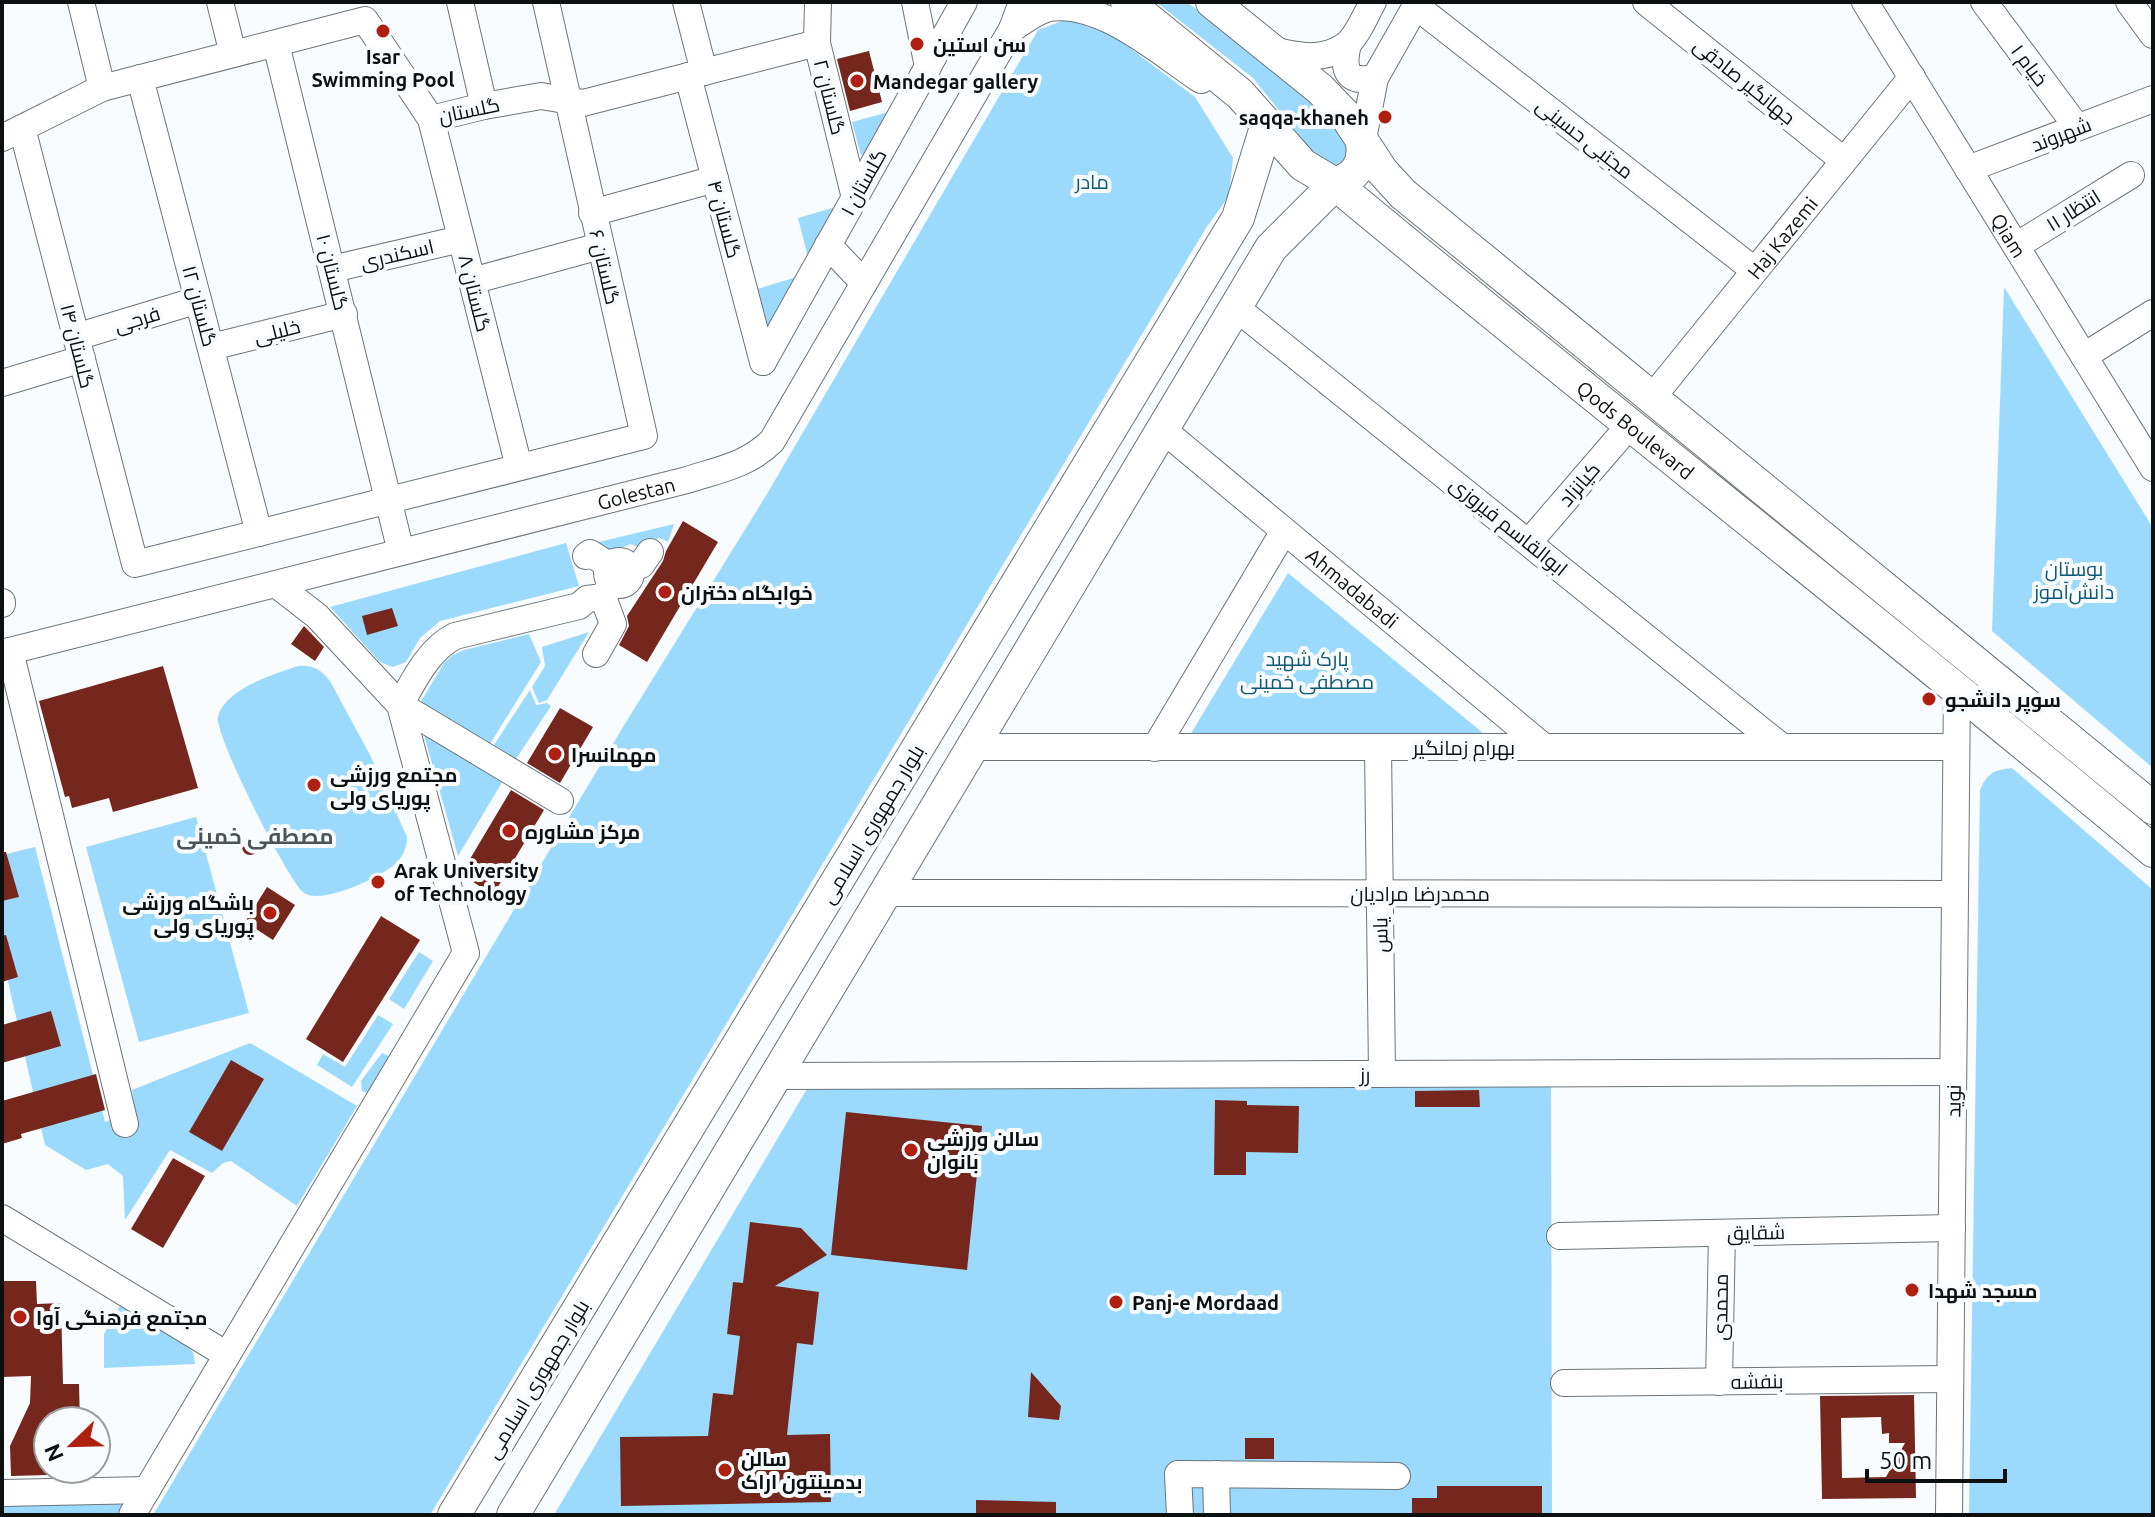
<svg xmlns="http://www.w3.org/2000/svg" width="2155" height="1517" font-family="Ubuntu,Cairo,sans-serif">
  <rect width="100%" height="100%" fill="#f8fcfe"/>
  <!-- green -->
  <g fill="#9cdafd">
    <polygon points="1156,2 1187,2 1311,99 1345,134 1351,147 1348,161 1335,167 1318,159 1253,78"/>
    <polygon points="1067,19 1098,24 1195,97 1233,158 1229,196 1206,228 430,1515 153,1515 623,727 767,494 1038,30"/>
    <polygon points="900,109 873,154 861,155 852,122"/>
    <polygon points="843,205 808,257 798,218"/>
    <polygon points="800,276 765,334 754,290"/>
    <polygon points="2004,287 2153,528 2153,768 1992,631"/>
    <polygon points="674,524 668,542 659,537 653,545 644,540 639,548 631,544 612,552 578,547"/>
    <polygon points="566,543 579,586 440,621 420,638 406,662 393,667 380,662 330,607"/>
    <polygon points="1288,573 1483,733 1190,735"/>
    <polygon points="589,632 547,700 539,703 532,687 545,666 542,647"/>
    <polygon points="529,634 541,662 488,747 420,703 444,663 453,655 464,650"/>
    <path d="M298,666c15,-1 22,3 32,15l40,74 37,82c0,10 -4,20 -12,27 -14,13 -73,41 -91,29 -16,-12 -90,-159 -86,-176 7,-28 56,-43 80,-51z"/>
    <polygon points="530,690 536,705 547,703 551,706 514,762 492,748"/>
    <polygon points="422,728 504,779 458,856"/>
    <path d="M2012,768l141,122v625h-184l11,-725c7,-17 14,-20 32,-22z"/>
    <polygon points="196,817 249,1013 139,1042 86,847"/>
    <polygon points="35,847 105,1122 135,1110 132,1090 250,1043 357,1106 297,1206 231,1161 223,1163 212,1173 170,1150 125,1220 123,1176 108,1164 86,1170 45,1145 2,955 2,855"/>
    <polygon points="419,952 433,961 404,1009 389,999"/>
    <polygon points="378,1015 393,1024 352,1087 317,1065 323,1054 345,1067"/>
    <polygon points="382,1053 390,1057 368,1093 362,1091 361,1081"/>
    <polygon points="1551,1083 1552,1515 554,1515 807,1089"/>
    <polygon points="121,1304 186,1345 193,1352 195,1364 104,1368 104,1334"/>
    <polygon points="125,1501 117,1515 2,1515 2,1502"/>
  </g>
  <!-- building -->
  <g fill="#75271d" fill-rule="evenodd">
    <polygon points="869,51 882,102 850,111 837,59"/>
    <polygon points="683,521 718,542 647,662 619,645 629,626 627,616 663,561 666,551"/>
    <polygon points="392,608 398,626 367,635 362,616"/>
    <polygon points="304,626 324,647 315,661 291,644"/>
    <polygon points="163,666 198,788 113,812 109,798 72,808 69,796 65,797 39,701"/>
    <polygon points="560,708 593,727 560,783 527,763"/>
    <polygon points="511,790 544,810 493,895 461,874"/>
    <circle cx="250" cy="847" r="8"/>
    <polygon points="2,852 6,852 19,897 2,901"/>
    <polygon points="267,887 295,905 273,940 245,922"/>
    <polygon points="381,916 420,940 343,1062 306,1039"/>
    <polygon points="6,935 18,977 2,982 2,936"/>
    <polygon points="51,1011 61,1046 2,1063 2,1025"/>
    <polygon points="231,1060 264,1079 222,1151 189,1132"/>
    <polygon points="96,1074 105,1110 21,1134 22,1138 2,1144 2,1101"/>
    <polygon points="1479,1090 1480,1107 1415,1107 1415,1091"/>
    <polygon points="1215,1100 1247,1101 1247,1105 1299,1106 1298,1153 1246,1152 1246,1175 1214,1175"/>
    <polygon points="846,1112 982,1126 967,1270 831,1255"/>
    <polygon points="173,1158 205,1176 163,1248 131,1229"/>
    <polygon points="750,1222 801,1228 827,1255 775,1286 819,1292 813,1345 797,1343 787,1435 830,1434 831,1502 621,1506 620,1437 708,1436 713,1393 733,1395 740,1336 727,1334 733,1282 743,1283"/>
    <polygon points="2,1281 36,1281 37,1304 61,1303 63,1384 79,1384 80,1421 48,1421 48,1475 11,1476 10,1446 30,1403 31,1376 2,1377"/>
    <polygon points="1031,1372 1061,1406 1059,1420 1028,1417"/>
    <path d="M1914,1395l2,103 -94,1 -2,-103zM1881,1417l1,17 7,-1v10h16l-19,34 -44,1 -1,-60z"/>
    <rect x="1245" y="1438" width="29" height="21"/>
    <polygon points="1437,1486 1542,1486 1542,1515 1412,1515 1412,1498 1437,1498"/>
    <polygon points="976,1500 1056,1502 1056,1515 976,1515"/>
  </g>
  <g fill="none" stroke-linecap="round" stroke-linejoin="round">
    <defs>
      <g id="minor">
        <polyline points="81,2 102,88"/>
        <polyline points="220,2 233,54"/>
        <polyline points="460,2 484,106"/>
        <polyline points="686,2 704,72"/>
        <polyline points="915,2 928,67"/>
        <polyline points="1646,2 1843,160"/>
        <path id="s1" d="M1865,2l288,466"/>
        <polyline points="1984,2 2077,127"/>
        <polyline points="2129,2 2153,35"/>
        <polyline points="1416,6 1754,270"/>
        <path d="M1012,29c11,-8 23,-17 37,-21 53,-8 111,45 152,72"/>
        <polyline points="817,43 855,198"/>
        <polyline points="276,44 401,552"/>
        <path d="M1348,44c-6,25 -2,40 27,34"/>
        <path d="M1272,50c26,6 51,12 74,-5 11,-8 20,-31 27,-43"/>
        <polyline points="688,76 763,362"/>
        <polyline points="140,78 259,533"/>
        <polyline points="431,119 519,467"/>
        <polyline points="22,128 135,564 644,436 546,2"/>
        <polyline points="2,138 102,88 365,20 431,119 484,106 541,96 583,103 817,43 818,2"/>
        <polyline points="1362,144 1375,78 1418,2"/>
        <polyline points="1968,169 2153,99"/>
        <polyline points="592,213 715,179"/>
        <polyline points="828,245 864,283"/>
        <polyline points="2016,246 2131,175"/>
        <polyline points="332,269 461,239"/>
        <polyline points="472,281 600,246"/>
        <polyline points="1235,307 1782,747"/>
        <polyline points="76,337 198,300"/>
        <polyline points="211,347 344,314"/>
        <polyline points="2084,356 2153,313"/>
        <polyline points="763,362 964,2"/>
        <polyline points="2,383 82,359"/>
        <path id="s2" d="M1651,399l261,-322"/>
        <path id="s3" d="M1162,429l382,318"/>
        <polyline points="1529,542 1629,426"/>
        <polyline points="586,556 590,553 610,566"/>
        <circle cx="619" cy="573" r="12"/>
        <polyline points="629,569 641,565 650,552"/>
        <polyline points="2,602 2,604"/>
        <polyline points="10,651 125,1124"/>
        <path id="s4" d="M2,653l685,-173c31,-10 61,-15 85,-39l240,-412 10,-27"/>
        <polyline points="596,654 613,624 603,597"/>
        <polyline points="972,747 1956,747"/>
        <polyline points="1378,747 1382,1074"/>
        <polyline points="1155,748 1284,531"/>
        <path d="M560,801l-160,-96c14,-25 29,-56 55,-69l124,-30 8,-7 16,-2 9,-14"/>
        <polyline points="885,893 1955,894"/>
        <polyline points="776,1076 1953,1072"/>
        <polyline points="2,1218 227,1355"/>
        <polyline points="1560,1236 1952,1228"/>
        <polyline points="1719,1382 1722,1233"/>
        <polyline points="1564,1383 1950,1379"/>
        <polyline points="1216,1474 1217,1515"/>
        <polyline points="2,1493 147,1490"/>
        <polyline points="132,1515 466,953 400,705 317,616 277,585"/>
        <polyline points="1180,1515 1178,1474 1397,1476"/>
        <polyline points="1949,1515 1957,687"/>
      </g>
      <g id="major">
        <path id="s5" d="M1127,2l113,92 63,71 32,19c271,225 548,441 818,667"/>
        <polyline points="1212,2 1320,89 1346,116 1382,171 1403,194 2153,808"/>
        <polyline points="454,1515 1238,218 1267,124"/>
        <path d="M513,1515l758,-1267 64,-64c20,-7 30,-19 27,-40"/>
      </g>
    </defs>
    <!-- minor casing -->
    <use href="#minor" stroke="#6c7479" stroke-width="28"/>
    <!-- major casing -->
    <use href="#major" stroke="#6c7479" stroke-width="34"/>
    <!-- minor -->
    <use href="#minor" stroke="#fff" stroke-width="26"/>
    <!-- major -->
    <use href="#major" stroke="#fff" stroke-width="32"/>
  </g>
  <!-- markers -->
  <g fill="#af2011" stroke="#f8fcfe" stroke-width="3">
    <circle cx="383" cy="31" r="8"/>
    <circle cx="917" cy="44" r="8"/>
    <circle cx="857" cy="81" r="8"/>
    <circle cx="1385" cy="117" r="8"/>
    <circle cx="665" cy="592" r="8"/>
    <circle cx="1929" cy="699" r="8"/>
    <circle cx="555" cy="754" r="8"/>
    <circle cx="314" cy="785" r="8"/>
    <circle cx="509" cy="831" r="8"/>
    <circle cx="378" cy="882" r="8"/>
    <circle cx="270" cy="913" r="8"/>
    <circle cx="911" cy="1150" r="8"/>
    <circle cx="1912" cy="1290" r="8"/>
    <circle cx="1116" cy="1302" r="8"/>
    <circle cx="20" cy="1317" r="8"/>
    <circle cx="725" cy="1470" r="8"/>
  </g>
  <g text-anchor="middle" dominant-baseline="central" stroke-width="8" stroke-linejoin="round" paint-order="stroke">
    <!-- poi labels -->
    <g font-size="20" font-weight="bold" fill="#0d1011" stroke="#f8fcfe" text-anchor="start">
      <text x="933" y="44">سن استین</text>
      <text x="383" y="56" text-anchor="middle">Isar<tspan x="383" dy="23">Swimming Pool</tspan></text>
      <text x="873" y="81">Mandegar gallery</text>
      <text x="1369" y="117" text-anchor="end">saqqa-khaneh</text>
      <text x="681" y="592">خوابگاه دختران</text>
      <text x="1945" y="699">سوپر دانشجو</text>
      <text x="571" y="754">مهمانسرا</text>
      <text x="330" y="774">مجتمع ورزشی<tspan x="330" dy="23">پوریای ولی</tspan></text>
      <text x="525" y="831">مرکز مشاوره</text>
      <text x="394" y="870">Arak University<tspan x="394" dy="23">of Technology</tspan></text>
      <text x="254" y="902" text-anchor="end">باشگاه ورزشی<tspan x="254" dy="23">پوریای ولی</tspan></text>
      <text x="927" y="1138">سالن ورزشی<tspan x="927" dy="23">بانوان</tspan></text>
      <text x="1928" y="1290">مسجد شهدا</text>
      <text x="1132" y="1302">Panj-e Mordaad</text>
      <text x="36" y="1317">مجتمع فرهنگی آوا</text>
      <text x="741" y="1458">سالن<tspan x="741" dy="23">بدمینتون اراک</tspan></text>
    </g>
    <!-- street labels -->
    <g font-size="20" fill="#0d1011" stroke="#f8fcfe">
      <text transform="translate(2030 65) rotate(53)">خیام ۱</text>
      <text transform="translate(1745 81) rotate(39)">جهانگیر صادقی</text>
      <text transform="translate(830 97) rotate(76)">گلستان ۲</text>
      <text transform="translate(469 110) rotate(-12)">گلستان</text>
      <text transform="translate(2061 134) rotate(-21)">شهروند</text>
      <text transform="translate(1585 138) rotate(38)">مجتبی حسینی</text>
      <text transform="translate(863 182) rotate(-61)">گلستان ۱</text>
      <text transform="translate(2073 210) rotate(-32)">انتظار ۱۱</text>
      <text transform="translate(725 219) rotate(75)">گلستان ۴</text>
      <text stroke="none"><textPath href="#s1" startOffset="274">Qiam</textPath></text>
      <text stroke="none"><textPath href="#s2" startOffset="208">Haj Kazemi</textPath></text>
      <text transform="translate(397 254) rotate(-13)">اسکندری</text>
      <text transform="translate(605 267) rotate(77)">گلستان ۶</text>
      <text transform="translate(333 272) rotate(76)">گلستان ۱۰</text>
      <text transform="translate(475 293) rotate(76)">گلستان ۸</text>
      <text transform="translate(200 306) rotate(75)">گلستان ۱۲</text>
      <text transform="translate(137 319) rotate(-17)">فرجی</text>
      <text transform="translate(277 331) rotate(-14)">خلیلی</text>
      <text transform="translate(78 346) rotate(76)">گلستان ۱۴</text>
      <text stroke="none"><textPath href="#s5" startOffset="666">Qods Boulevard</textPath></text>
      <text transform="translate(1579 484) rotate(-49)">کیانزاد</text>
      <text stroke="none"><textPath href="#s4" startOffset="654">Golestan</textPath></text>
      <text transform="translate(1509 526) rotate(39)">ابوالقاسم فیروزی</text>
      <text stroke="none"><textPath href="#s3" startOffset="248">Ahmadabadi</textPath></text>
      <text x="1464" y="747">بهرام زمانگیر</text>
      <text transform="translate(872 824) rotate(-59)">بلوار جمهوری اسلامی</text>
      <text x="1420" y="893">محمدرضا مرادیان</text>
      <text transform="translate(1380 935) rotate(-91)">یاس</text>
      <text x="1365" y="1074">رز</text>
      <text transform="translate(1953 1101) rotate(-89)">نوید</text>
      <text transform="translate(1756 1232) rotate(-1)">شقایق</text>
      <text transform="translate(1720 1307) rotate(-89)">محمدی</text>
      <text transform="translate(537 1379) rotate(-59)">بلوار جمهوری اسلامی</text>
      <text transform="translate(1757 1381) rotate(-1)">بنفشه</text>
    </g>
    <!-- park labels -->
    <g font-size="20" fill="#0e5777" stroke="#f8fcfe">
      <text x="1092" y="181">مادر</text>
      <text x="2074" y="568">بوستان<tspan x="2074" dy="23">دانش‌آموز</tspan></text>
      <text x="1307" y="658">پارک شهید<tspan x="1307" dy="23">مصطفی خمینی</tspan></text>
    </g>
    <!-- neighbourhood labels -->
    <g font-size="22" font-weight="bold" fill="#4c5458" stroke="#f8fcfe">
      <text x="255" y="835">مصطفی خمینی</text>
    </g>
  </g>
  <!-- border -->
  <rect width="2155" height="1517" fill="none" stroke="#0d1011" stroke-width="8"/>
  <!-- north arrow -->
  <g transform="translate(72 1445) rotate(247)"><circle r="38" fill="#f8fcfe" stroke="#9a9e9f" stroke-width="2"/>
  <path d="M0-6L14 30L0 20L-14 30Z" fill="#af2011"/>
  <text y="-12" font-size="22" font-weight="bold" text-anchor="middle" fill="#0d1011">N</text>
  </g>
  <!-- scale -->
  <path d="M1867 1469v12h138v-12" fill="none" stroke="#0d1011" stroke-width="4"/>
  <text x="1879" y="1469" font-size="24" fill="#0d1011" stroke="#f8fcfe" stroke-width="6" paint-order="stroke">50 m</text>
</svg>
